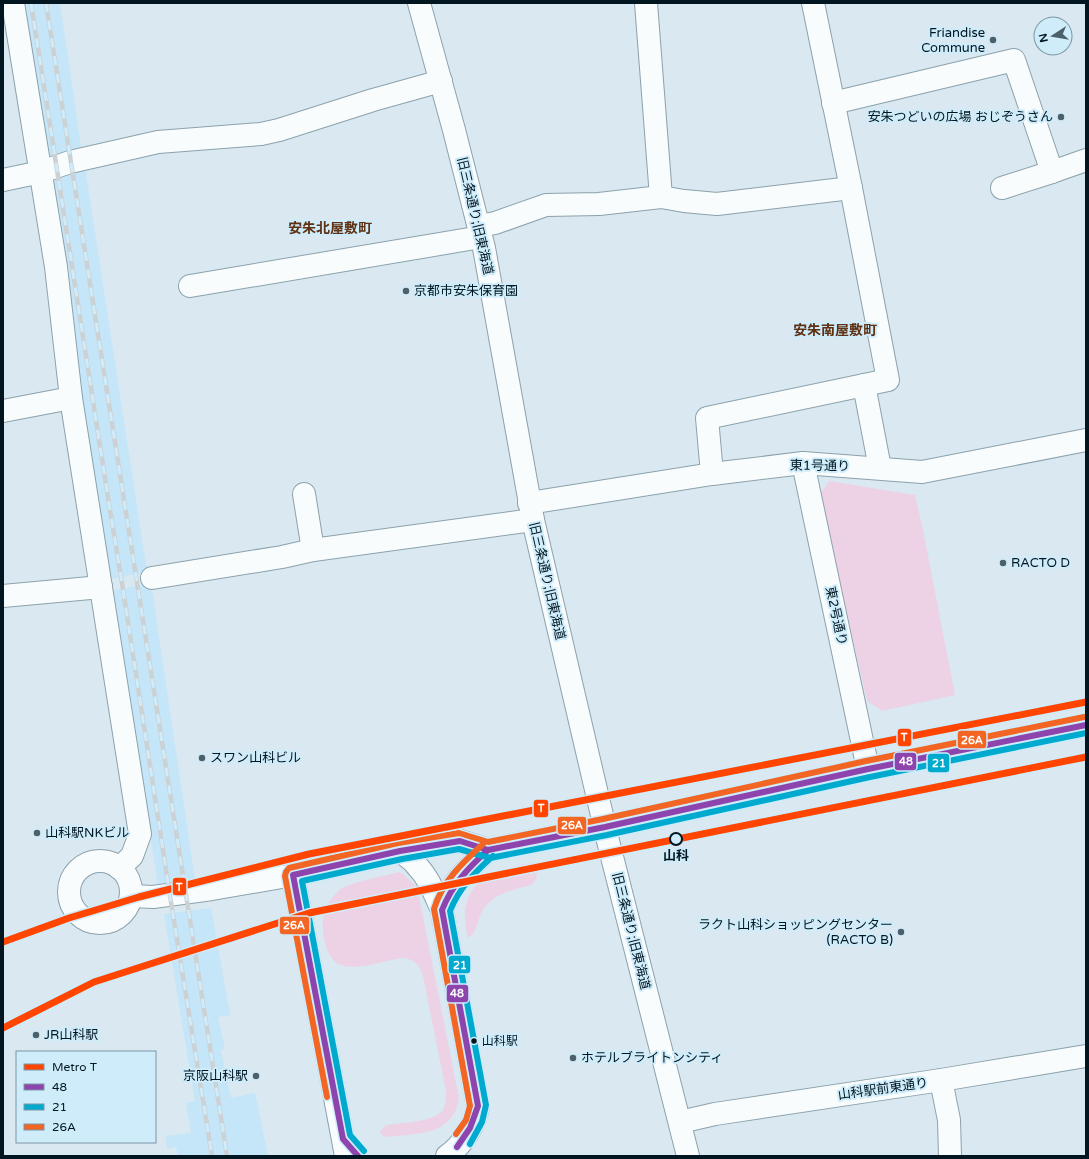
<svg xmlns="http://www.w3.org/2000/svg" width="1089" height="1159" font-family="'Varela Round','Noto Sans JP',sans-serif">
  <rect width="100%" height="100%" fill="#d9e8f1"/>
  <!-- built -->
  <g fill="#c5e6f8">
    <polygon points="19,3 60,3 81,147 44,158"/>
    <polygon points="85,167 147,572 110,579 47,177"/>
    <polygon points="151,583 195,880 158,884 111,591"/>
    <polygon points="211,908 230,1015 218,1017 225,1049 221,1050 231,1098 255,1093 268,1156 178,1156 176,1147 167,1149 166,1136 191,1133 186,1103 195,1101 164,914"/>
  </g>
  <!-- green -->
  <g fill="#edd2e5">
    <polygon points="829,481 915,495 923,530 955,695 882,711 867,701 820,494"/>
    <path d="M536,862c1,9 3,17 -5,23 -19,5 -41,9 -50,29 -4,8 -4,19 -13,24 -5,-22 -6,-37 10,-55 4,-5 9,-10 15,-11 14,-5 29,-7 43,-10z"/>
    <path d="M399,872l4,2 14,13 42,211c-6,38 -40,35 -71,39 -4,-1 -7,-1 -8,-6l6,-6c14,-2 49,-3 57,-15 3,-6 3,-13 3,-19l-23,-115c-3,-12 -10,-18 -22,-18 -17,3 -45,13 -60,7 -16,-5 -21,-37 -17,-51 2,-9 9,-19 17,-25 10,-7 45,-13 58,-17z"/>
  </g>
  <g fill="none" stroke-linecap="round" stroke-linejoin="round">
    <defs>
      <g id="minor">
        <polyline points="13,3 56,267 71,398 140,834 132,856 119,868"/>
        <polyline points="419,3 454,130 484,248 533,520 608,841 688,1156"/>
        <polyline points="646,3 661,197 684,201 717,204 851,188"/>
        <polyline points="833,103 1014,60 1052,172 1086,160"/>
        <polyline points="3,180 41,172 70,162 158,142 261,134 279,130 373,100 441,81"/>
        <polyline points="1002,188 1052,172"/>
        <polyline points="479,226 495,223 546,205 599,204 661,197"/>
        <polyline points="190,286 481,237"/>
        <polyline points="864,385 880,468"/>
        <polyline points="3,411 71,398"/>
        <polyline points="803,463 868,769"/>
        <polyline points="712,474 707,418 888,380 851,188 813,3"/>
        <polyline points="304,494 313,550"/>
        <polyline points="529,503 712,474 803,463 922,472 1086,440"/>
        <polyline points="152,578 282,557 313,550 533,520"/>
        <polyline points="3,596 101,587"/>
        <path d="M400,851c6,5 13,9 17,15 12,12 18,29 25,44l36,196c-3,18 -15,39 -31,50"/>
        <circle cx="100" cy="892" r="31"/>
        <polyline points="293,875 346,1156"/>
        <path d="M442,910c9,-27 25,-41 46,-60"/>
        <polyline points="941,1080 949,1120 950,1156"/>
        <polyline points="680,1122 715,1114 941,1080 1086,1056"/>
      </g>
      <polyline id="major" points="131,896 153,897 212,889 293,875 400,851 460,841 488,850 605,827 868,769 1086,725"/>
    </defs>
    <!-- minor casing -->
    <use href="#minor" stroke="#8ba2ac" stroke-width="24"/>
    <!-- major casing -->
    <use href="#major" stroke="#8ba2ac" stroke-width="24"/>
    <!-- minor -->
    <use href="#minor" stroke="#f9fcfd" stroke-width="22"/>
    <!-- major -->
    <use href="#major" stroke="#f9fcfd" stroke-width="22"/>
    <defs>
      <g id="rail">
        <polyline points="31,3 110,510 122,583 170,896 212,1156"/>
        <polyline points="46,3 227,1156"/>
      </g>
    </defs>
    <!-- rail casing -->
    <use href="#rail" stroke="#ccd1d4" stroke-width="4.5"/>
    <!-- rail -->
    <use href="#rail" stroke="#cfecfb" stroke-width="3" stroke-dasharray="9" stroke-linecap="butt"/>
    <defs>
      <g id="bus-1">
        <path d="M457,1147l13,-19 8,-22 -36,-196c10,-25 26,-42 46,-60"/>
        <polyline points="358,1156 343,1139 293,875 400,851 460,841 488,850 605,827 868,769 1086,725"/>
      </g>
      <g id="bus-2">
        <path d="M470,1144l12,-22 4,-17 -36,-194c9,-23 25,-39 43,-55"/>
        <polyline points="364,1151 350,1135 302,881 402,859 459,849 490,858 607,835 870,777 1086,733"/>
      </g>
      <g id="bus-3">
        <polyline points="327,1097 285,876 286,872 289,868 398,843 459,833 488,842 603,819 866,761 1084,717"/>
        <path d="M456,1134l10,-14 4,-14 -36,-197c8,-27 28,-46 49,-65"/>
      </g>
    </defs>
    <!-- bus-1 casing -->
    <use href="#bus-1" stroke="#cfecfb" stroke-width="9"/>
    <!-- bus-2 casing -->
    <use href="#bus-2" stroke="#cfecfb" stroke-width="9"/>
    <!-- bus-3 casing -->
    <use href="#bus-3" stroke="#cfecfb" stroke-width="9"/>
    <!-- bus-1 -->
    <use href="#bus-1" stroke="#8e44ad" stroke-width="6"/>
    <!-- bus-2 -->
    <use href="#bus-2" stroke="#00a9ce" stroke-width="6"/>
    <!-- bus-3 -->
    <use href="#bus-3" stroke="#f26522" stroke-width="6"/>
    <defs>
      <g id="metro-1">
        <polyline points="3,942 69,918 139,897 309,854 1086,702"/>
        <polyline points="3,1028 94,982 309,913 1086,757"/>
      </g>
    </defs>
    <!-- metro-1 casing -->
    <use href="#metro-1" stroke="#cfecfb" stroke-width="10"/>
    <!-- metro-1 -->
    <use href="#metro-1" stroke="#ff4500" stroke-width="7"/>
  </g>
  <!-- markers -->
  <g fill="#4d606a" stroke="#cfecfb" stroke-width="1.5">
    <circle cx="993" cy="40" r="4"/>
    <circle cx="1061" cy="117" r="4"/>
    <circle cx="406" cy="291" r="4"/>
    <circle cx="1003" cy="563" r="4"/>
    <circle cx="202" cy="758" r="4"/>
    <circle cx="37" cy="833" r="4"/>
    <circle cx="901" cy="932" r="4"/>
    <circle cx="36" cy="1035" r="4"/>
    <circle cx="573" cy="1058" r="4"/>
    <circle cx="256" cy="1076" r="4"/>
  </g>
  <circle fill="#cfecfb" stroke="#011621" stroke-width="2" cx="676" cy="839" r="6"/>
  <circle fill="#011621" stroke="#cfecfb" stroke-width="1.5" cx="474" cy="1041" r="3.5"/>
  <g text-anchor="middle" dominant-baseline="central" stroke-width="4" stroke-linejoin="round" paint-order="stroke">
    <!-- bus labels -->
    <g font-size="12" fill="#011621" stroke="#cfecfb" text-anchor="start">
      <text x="482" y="1041">山科駅</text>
    </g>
    <!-- poi labels -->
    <g font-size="13" fill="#011621" stroke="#cfecfb" text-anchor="start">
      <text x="985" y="33" text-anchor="end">Friandise<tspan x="985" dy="15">Commune</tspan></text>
      <text x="1053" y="117" text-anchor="end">安朱つどいの広場 おじぞうさん</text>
      <text x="414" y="291">京都市安朱保育園</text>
      <text x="1011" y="563">RACTO D</text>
      <text x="210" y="758">スワン山科ビル</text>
      <text x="45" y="833">山科駅NKビル</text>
      <text x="893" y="925" text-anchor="end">ラクト山科ショッピングセンター<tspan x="893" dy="15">(RACTO B)</tspan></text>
      <text x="44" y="1035">JR山科駅</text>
      <text x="581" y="1058">ホテルブライトンシティ</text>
      <text x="248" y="1076" text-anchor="end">京阪山科駅</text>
    </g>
    <!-- street labels -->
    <g font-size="13" fill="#011621" stroke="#cfecfb">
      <text transform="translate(475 216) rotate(77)">旧三条通り;旧東海道</text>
      <text transform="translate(820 466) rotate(1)">東1号通り</text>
      <text transform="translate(547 581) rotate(77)">旧三条通り;旧東海道</text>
      <text transform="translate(836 616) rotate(78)">東2号通り</text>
      <text transform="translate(631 931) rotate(76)">旧三条通り;旧東海道</text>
      <text transform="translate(883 1089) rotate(-8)">山科駅前東通り</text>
    </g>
    <!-- stop labels -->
    <g font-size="13" font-weight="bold" fill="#011621" stroke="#cfecfb">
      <text x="676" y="856">山科</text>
    </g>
    <!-- neighbourhood labels -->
    <g font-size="14" font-weight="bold" fill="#5f3011" stroke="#cfecfb">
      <text x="330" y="228">安朱北屋敷町</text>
      <text x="835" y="330">安朱南屋敷町</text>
    </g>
  </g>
  <g stroke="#cfecfb" stroke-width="1.5">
    <rect x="897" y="728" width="15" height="19" rx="4" fill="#ff4500"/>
    <rect x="957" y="730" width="30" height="19" rx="4" fill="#f26522"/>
    <rect x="894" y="752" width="23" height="19" rx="4" fill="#8e44ad"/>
    <rect x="927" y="753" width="23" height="20" rx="4" fill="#00a9ce"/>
    <rect x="533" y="799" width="16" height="19" rx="4" fill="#ff4500"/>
    <rect x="557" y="816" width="30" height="19" rx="4" fill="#f26522"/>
    <rect x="172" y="877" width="15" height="19" rx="4" fill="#ff4500"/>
    <rect x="279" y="916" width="31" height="19" rx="4" fill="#f26522"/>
    <rect x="448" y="955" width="23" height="19" rx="4" fill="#00a9ce"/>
    <rect x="446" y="984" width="23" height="19" rx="4" fill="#8e44ad"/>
  </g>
  <g font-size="11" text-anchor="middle" font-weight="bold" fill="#fff">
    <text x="904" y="741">T</text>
    <text x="972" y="744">26A</text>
    <text x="906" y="765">48</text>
    <text x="939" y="767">21</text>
    <text x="541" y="812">T</text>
    <text x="572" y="829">26A</text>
    <text x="179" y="891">T</text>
    <text x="294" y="929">26A</text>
    <text x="460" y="969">21</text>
    <text x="457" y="997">48</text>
  </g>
  <!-- border -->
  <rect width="1089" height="1159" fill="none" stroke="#011621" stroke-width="8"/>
  <!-- legend -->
  <rect x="16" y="1051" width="140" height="92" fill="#cfecfb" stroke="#7d96a4"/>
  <rect x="24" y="1064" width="20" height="6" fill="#ff4500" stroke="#7d96a4"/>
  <text x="52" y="1071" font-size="12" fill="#011621">Metro T</text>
  <rect x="24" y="1084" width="20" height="6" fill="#8e44ad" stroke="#7d96a4"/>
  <text x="52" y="1091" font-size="12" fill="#011621">48</text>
  <rect x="24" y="1104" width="20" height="6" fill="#00a9ce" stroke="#7d96a4"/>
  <text x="52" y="1111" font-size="12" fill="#011621">21</text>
  <rect x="24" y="1124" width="20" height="6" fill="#f26522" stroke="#7d96a4"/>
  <text x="52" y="1131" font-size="12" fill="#011621">26A</text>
  <!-- north arrow -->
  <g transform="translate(1053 36) rotate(258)"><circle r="19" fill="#cfecfb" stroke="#7d96a4"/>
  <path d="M0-3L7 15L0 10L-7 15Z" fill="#4d606a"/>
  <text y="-6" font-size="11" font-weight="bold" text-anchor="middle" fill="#011621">N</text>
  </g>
</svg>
